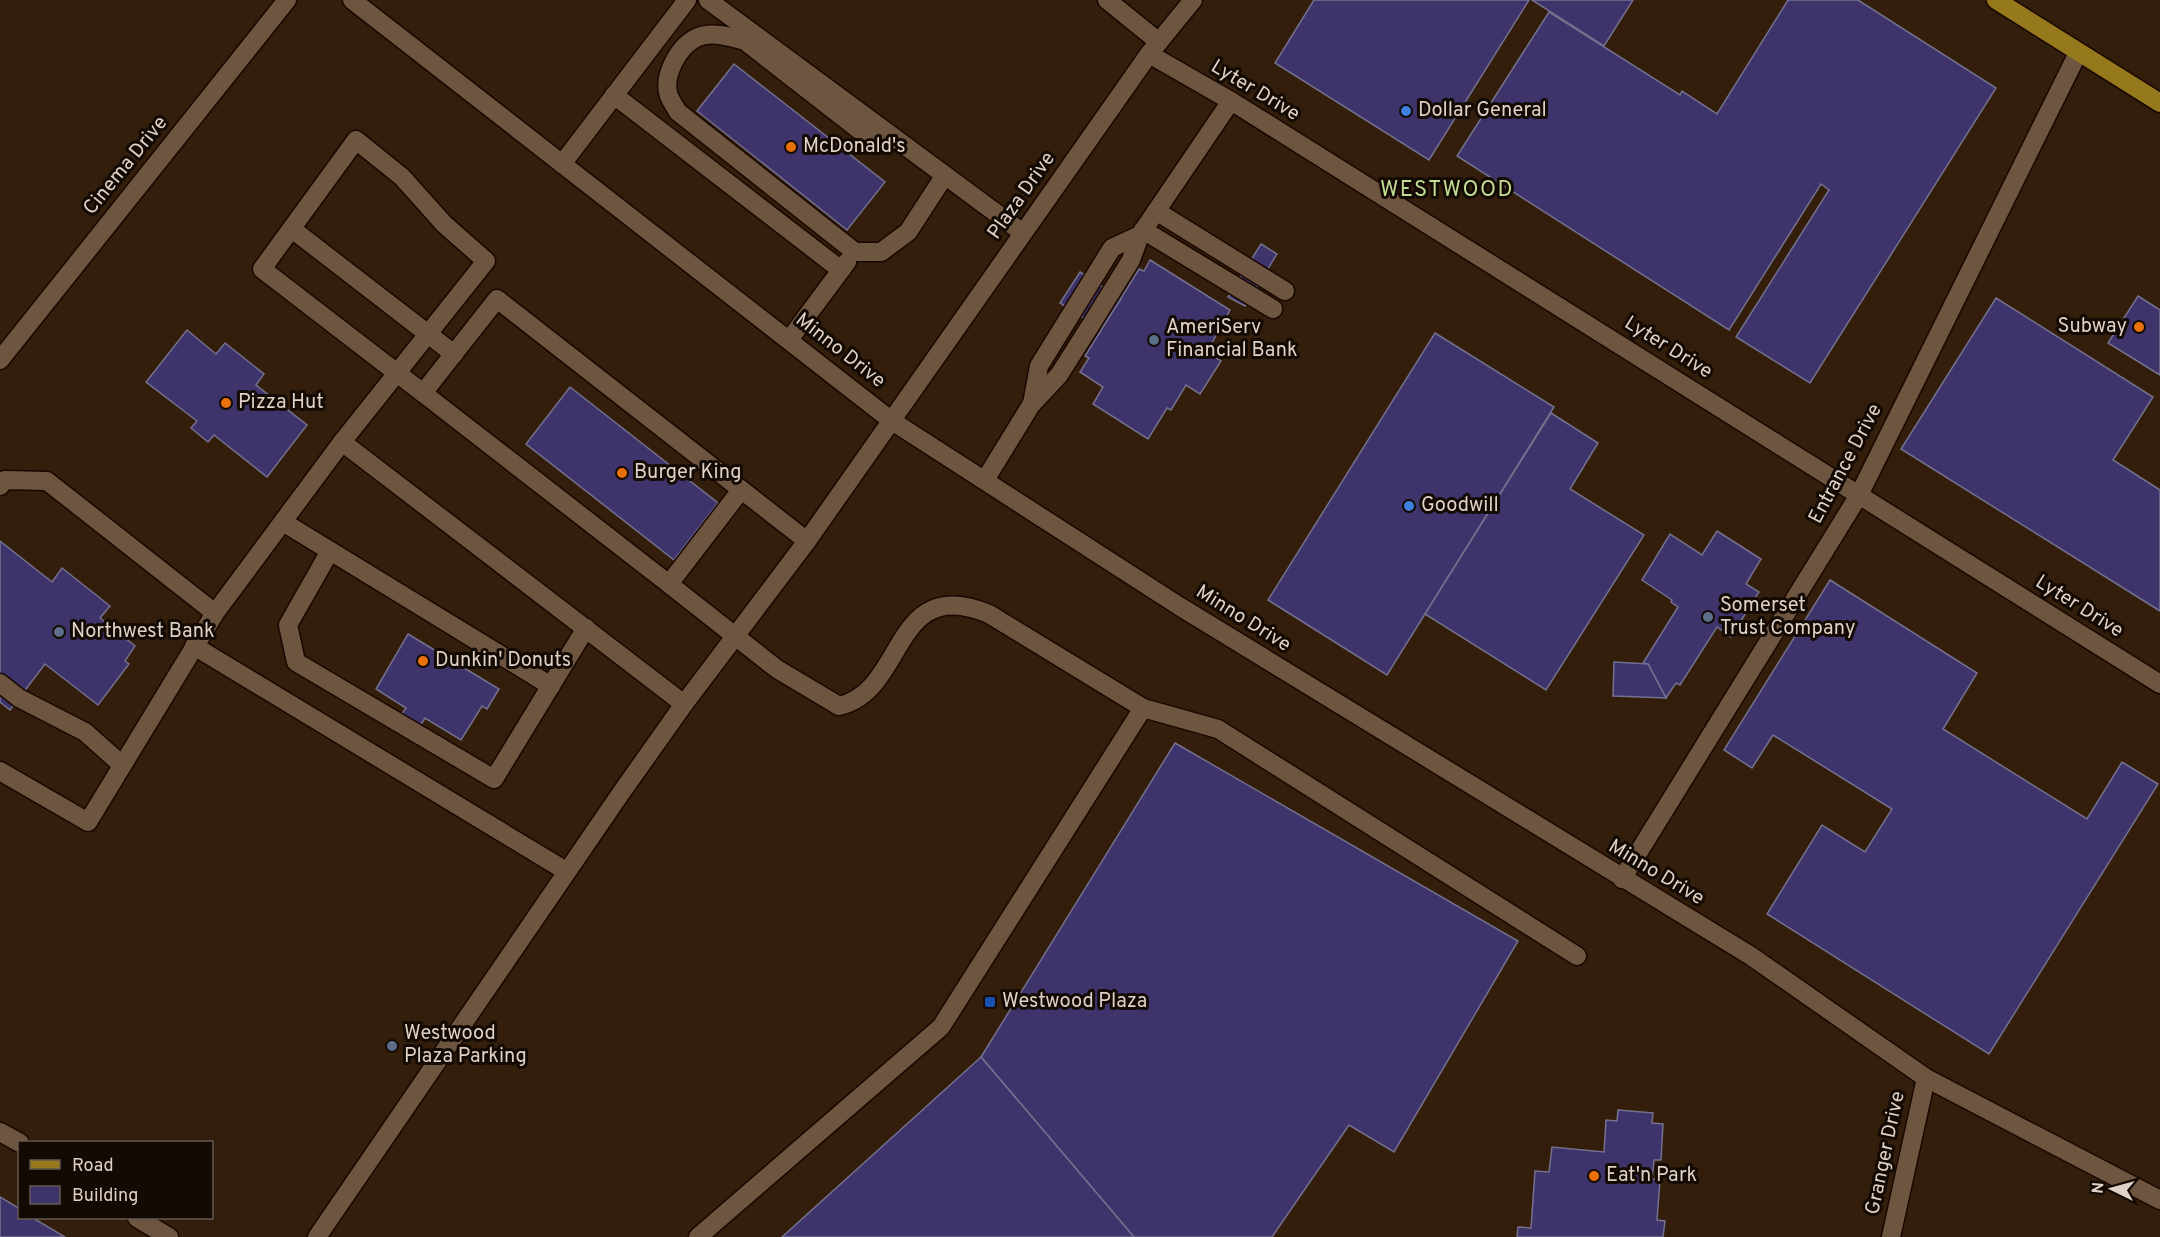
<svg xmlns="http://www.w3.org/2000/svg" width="2160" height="1237" font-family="Overpass,sans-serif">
  <rect width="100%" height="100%" fill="#321e0a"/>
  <!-- building -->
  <g fill="#3e346b" stroke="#74718e" stroke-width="1.5">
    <polygon points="1314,0 1529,0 1429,160 1275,63"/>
    <polygon points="1532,0 1633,0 1604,46"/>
    <polygon points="1788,0 1858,0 1996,88 1810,383 1736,337 1829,190 1821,184 1729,330 1457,156 1549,12 1680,95 1682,91 1717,114"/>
    <polygon points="734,64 885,182 847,230 697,111"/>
    <polygon points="1261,244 1277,254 1245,306 1228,297"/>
    <polygon points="1150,260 1230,310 1207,352 1221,361 1200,394 1186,385 1171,410 1167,408 1148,439 1093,404 1103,387 1080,372 1089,358 1085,356 1139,269 1144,271"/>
    <polygon points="1080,272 1121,299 1101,329 1060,303"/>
    <polygon points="2138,296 2160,310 2160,375 2108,343"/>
    <polygon points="1996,298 2153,397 2113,460 2160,490 2160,611 1901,449"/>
    <polygon points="187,330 216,354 225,343 264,374 256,385 307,425 267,477 214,435 208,442 191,428 197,421 146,382"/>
    <polygon points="1435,333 1554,407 1387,675 1268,600"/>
    <polygon points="570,387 718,503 674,560 526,444"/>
    <polygon points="1551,413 1598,443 1570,489 1644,535 1546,690 1425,614"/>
    <polygon points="1717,531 1761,559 1746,584 1759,592 1731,637 1717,627 1680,685 1676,683 1666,698 1648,664 1643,663 1678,607 1671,602 1672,600 1642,580 1670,534 1702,555"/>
    <polygon points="0,541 52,582 62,568 110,606 100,618 135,646 125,661 129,664 98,705 45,664 10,710 0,702"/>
    <polygon points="1830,580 1977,673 1943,729 2087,819 2122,762 2158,784 1989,1054 1767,914 1822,825 1865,852 1892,809 1773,735 1752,768 1724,750"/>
    <polygon points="408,634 499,689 487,709 482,706 461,740 425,718 417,731 398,719 406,708 376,689"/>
    <polygon points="1614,662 1648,664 1666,698 1613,696"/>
    <polygon points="1175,743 1518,941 1394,1152 1349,1125 1272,1237 1134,1237 981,1057"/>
    <polygon points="981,1057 1134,1237 782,1237"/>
    <polygon points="1618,1110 1653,1113 1652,1123 1663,1124 1661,1160 1654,1160 1652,1179 1660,1180 1657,1220 1665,1221 1663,1237 1517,1237 1518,1227 1531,1228 1535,1171 1549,1172 1552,1147 1604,1152 1606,1120 1617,1121"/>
    <polygon points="0,1197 20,1209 20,1218 33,1218 65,1237 0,1237"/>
  </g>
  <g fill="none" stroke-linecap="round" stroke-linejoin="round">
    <defs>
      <g id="minor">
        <polyline points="352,0 892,421 1179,606 1751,956 1926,1078 2160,1200"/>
        <polyline points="708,0 1023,233"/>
        <polyline points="1107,0 1159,42"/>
        <polyline points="1149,54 1231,101 2160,684"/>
        <polyline points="614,95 841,270"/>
        <path d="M886,132l-10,11 -131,-102c-14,-4 -32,-10 -47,-4 -19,8 -36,39 -29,59 2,5 6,11 9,16l177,140h26l27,-20 37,-57"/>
        <polyline points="562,164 687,0"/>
        <polyline points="1156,211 1285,291"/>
        <polyline points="292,229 454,354"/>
        <polyline points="1143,230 1273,309"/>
        <polyline points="789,340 847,262"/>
        <polyline points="0,360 287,0"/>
        <polyline points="1032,404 1039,366 1112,248 1140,235"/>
        <polyline points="342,442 684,704"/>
        <polyline points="985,480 1031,405 1059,375 1092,323 1131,260 1140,235 1231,101"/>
        <polyline points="0,486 5,480 47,481 215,613"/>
        <polyline points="741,490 669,584 423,393 497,299 807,541"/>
        <polyline points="283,522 551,686"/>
        <polyline points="330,551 288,625 296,662 494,779 586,628"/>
        <path d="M669,584l108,85 62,37c68,-15 52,-133 150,-92l154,94 75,21 359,227"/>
        <polyline points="194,646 566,871"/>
        <polyline points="0,683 19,698 85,732 122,765"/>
        <polyline points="0,771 88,822 215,613 342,442 486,261 444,224 402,177 356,140 262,269 423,393"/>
        <polyline points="1622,879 1859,495 2078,53"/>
        <polyline points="0,1132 20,1143"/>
        <polyline points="137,1218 169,1237"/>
        <polyline points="317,1237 621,793 684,704 807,541 1149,54 1193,0"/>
        <polyline points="698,1237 941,1027 1143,708"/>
        <polyline points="1891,1237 1926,1078"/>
      </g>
      <polyline id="major" points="1996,0 2160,103"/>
    </defs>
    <!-- minor casing -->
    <use href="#minor" stroke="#190700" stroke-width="21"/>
    <!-- major casing -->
    <use href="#major" stroke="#190700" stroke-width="21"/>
    <!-- minor -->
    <use href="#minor" stroke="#6d5540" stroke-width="18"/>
    <!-- major -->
    <use href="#major" stroke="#96781d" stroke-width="18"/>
  </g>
  <!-- markers -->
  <g fill="#3f7fe0" stroke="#130a04" stroke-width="2">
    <circle cx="1406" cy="111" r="6"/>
    <circle cx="1409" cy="506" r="6"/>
  </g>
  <g fill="#e8710a" stroke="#130a04" stroke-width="2">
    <circle cx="791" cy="147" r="6"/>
    <circle cx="2139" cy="327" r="6"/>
    <circle cx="226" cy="403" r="6"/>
    <circle cx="622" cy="473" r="6"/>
    <circle cx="423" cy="661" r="6"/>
    <circle cx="1594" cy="1176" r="6"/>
  </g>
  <g fill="#5c6f8a" stroke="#130a04" stroke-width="2">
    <circle cx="1154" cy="340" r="6"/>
    <circle cx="1708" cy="617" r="6"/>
    <circle cx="59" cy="632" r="6"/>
    <circle cx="392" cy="1046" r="6"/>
  </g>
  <rect fill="#1a4fb4" stroke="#130a04" stroke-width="2" x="984" y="996" width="12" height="12" rx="3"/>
  <g text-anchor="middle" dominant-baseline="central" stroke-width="6" stroke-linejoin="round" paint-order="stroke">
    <!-- street labels -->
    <g font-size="20" fill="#dfd1c6" stroke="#130a04">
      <text transform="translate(1255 91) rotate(31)">Lyter Drive</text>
      <text transform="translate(126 166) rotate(-51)">Cinema Drive</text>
      <text transform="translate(1022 196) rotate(-55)">Plaza Drive</text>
      <text transform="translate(1668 348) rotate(32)">Lyter Drive</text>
      <text transform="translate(840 351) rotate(38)">Minno Drive</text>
      <text transform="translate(1846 464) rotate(-62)">Entrance Drive</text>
      <text transform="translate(2079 607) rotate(32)">Lyter Drive</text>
      <text transform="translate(1243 619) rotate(32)">Minno Drive</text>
      <text transform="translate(1656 873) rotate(31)">Minno Drive</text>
      <text transform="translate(1886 1153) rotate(-78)">Granger Drive</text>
    </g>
    <!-- poi labels -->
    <g font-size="20" fill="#dfd1c6" stroke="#130a04" text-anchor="start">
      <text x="1418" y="111">Dollar General</text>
      <text x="803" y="147">McDonald's</text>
      <text x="2127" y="327" text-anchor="end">Subway</text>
      <text x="1166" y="328">AmeriServ<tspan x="1166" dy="23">Financial Bank</tspan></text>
      <text x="238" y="403">Pizza Hut</text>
      <text x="634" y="473">Burger King</text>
      <text x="1421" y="506">Goodwill</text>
      <text x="1720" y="606">Somerset<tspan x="1720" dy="23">Trust Company</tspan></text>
      <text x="71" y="632">Northwest Bank</text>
      <text x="435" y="661">Dunkin' Donuts</text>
      <text x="1002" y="1002">Westwood Plaza</text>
      <text x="404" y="1034">Westwood<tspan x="404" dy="23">Plaza Parking</tspan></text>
      <text x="1606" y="1176">Eat'n Park</text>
    </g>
    <!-- quarter labels -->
    <g font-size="22" letter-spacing="1.5" fill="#c1dc93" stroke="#130a04">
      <text x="1447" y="190">WESTWOOD</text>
    </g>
  </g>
  <!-- legend -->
  <rect x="18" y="1141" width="195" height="78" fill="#130a04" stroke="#655a52" stroke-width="1.5"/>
  <rect x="30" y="1160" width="30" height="9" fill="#96781d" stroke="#655a52" stroke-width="1.5"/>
  <text x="72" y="1171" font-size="18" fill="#dfd1c6">Road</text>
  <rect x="30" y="1186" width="30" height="18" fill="#3e346b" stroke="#655a52" stroke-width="1.5"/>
  <text x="72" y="1201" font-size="18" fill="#dfd1c6">Building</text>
  <!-- north arrow -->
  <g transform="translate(2112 1189) rotate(275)" stroke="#130a04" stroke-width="4.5" paint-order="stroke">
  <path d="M0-4.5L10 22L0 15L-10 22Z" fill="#dfd1c6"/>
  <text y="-9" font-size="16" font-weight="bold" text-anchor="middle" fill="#dfd1c6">N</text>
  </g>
</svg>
